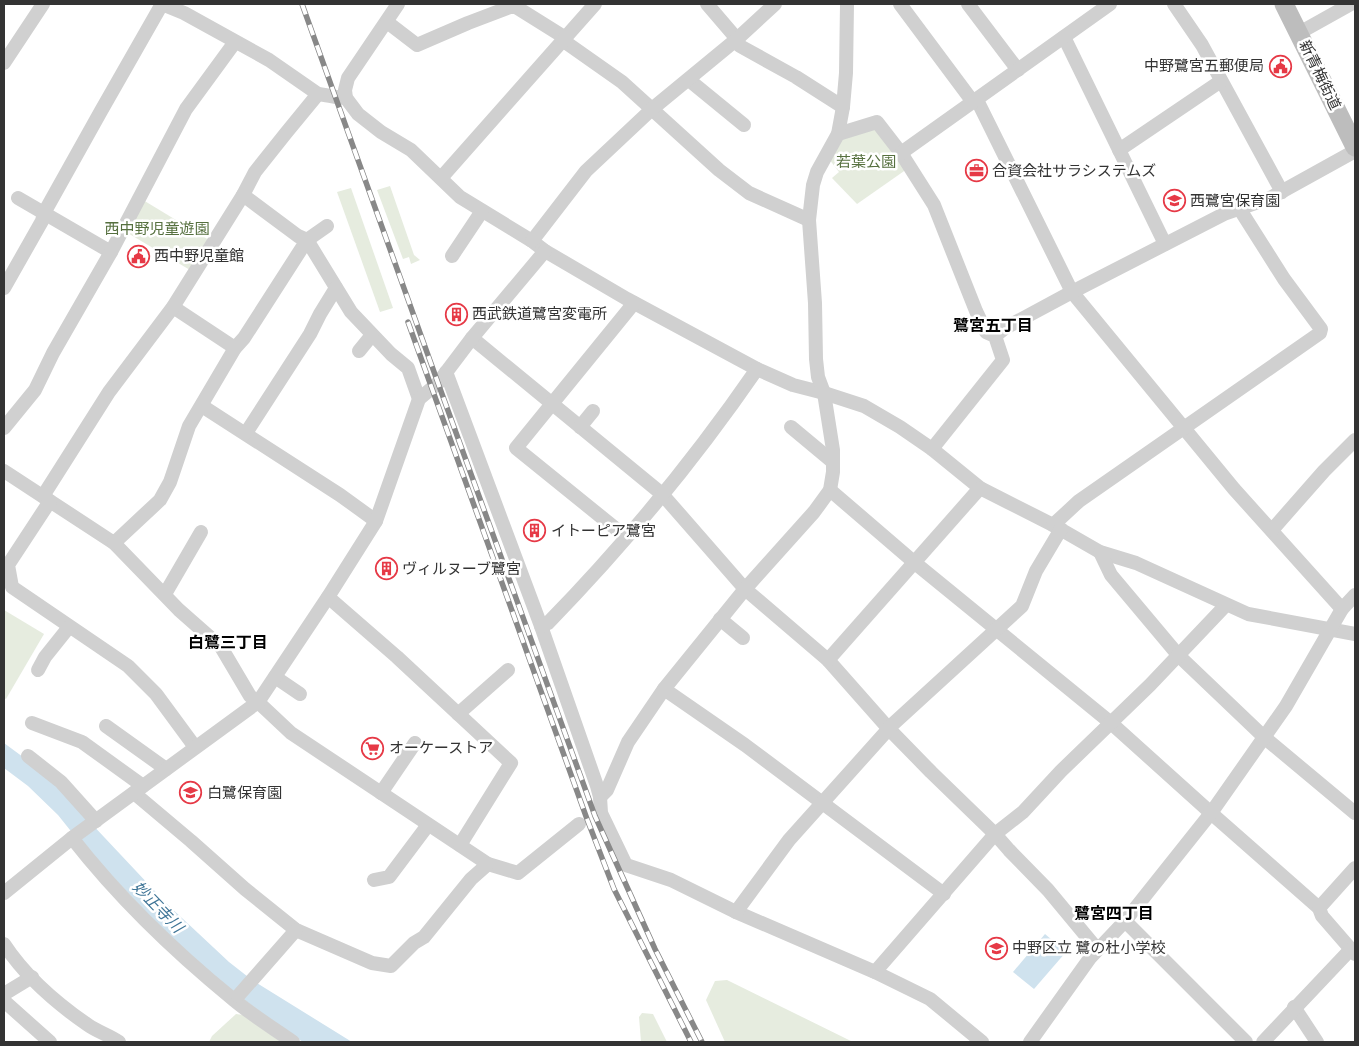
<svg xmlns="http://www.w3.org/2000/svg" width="1359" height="1046" font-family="'Roboto Condensed','Noto Sans JP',sans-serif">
  <rect width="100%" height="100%" fill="#fff"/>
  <!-- green -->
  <g fill="#e6ecdf">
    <polygon points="876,128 907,169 857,204 832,178 839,172 829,159 841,138"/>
    <polygon points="390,186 414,255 420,260 411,264 409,257 403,259 377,190"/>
    <polygon points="351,188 393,308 380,312 337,192"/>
    <polygon points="143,200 209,240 190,270 126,232"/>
    <polygon points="4,610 44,634 6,699 4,698"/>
    <polygon points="727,980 853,1042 725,1042 706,1000 715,981"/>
    <polygon points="642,1013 653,1014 667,1042 641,1042 639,1017"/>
    <polygon points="236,1014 243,1015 281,1042 209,1042 212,1036"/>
  </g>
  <!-- water -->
  <g fill="#cfe2ee">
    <polygon points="4,743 42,771 167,904 229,962 252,980 352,1042 303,1042 277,1025 220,981 163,930 78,840 58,815 28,786 4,768"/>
    <polygon points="1045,934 1066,952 1034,989 1013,972"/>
  </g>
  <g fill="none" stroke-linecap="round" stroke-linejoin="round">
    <!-- minor -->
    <g stroke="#d0d0d0" stroke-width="14">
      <path d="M162,4l22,9 85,47 49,34c10,1 18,4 28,4"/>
      <polyline points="398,4 348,78 345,90 346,98 358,114 381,132 411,150 460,197 532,241 545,251 627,299 757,369 793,385 824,393 864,406 900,427 932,449 980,488 1053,525 1100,552 1136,563 1248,614 1355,634"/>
      <polyline points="707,4 737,39 740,46 796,77 843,107"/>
      <polyline points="900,4 973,102"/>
      <polyline points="968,4 1018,70"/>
      <polyline points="1174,4 1202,45 1282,192"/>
      <polyline points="387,22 417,45 468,23 510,7 516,7 564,37 568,44 622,82 719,170 749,193 809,220"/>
      <polyline points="1299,33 1351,4"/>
      <polyline points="1064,37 1165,244"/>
      <polyline points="4,63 43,4"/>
      <polyline points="689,80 744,125"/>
      <polyline points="977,100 1072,292 1234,489 1342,609"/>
      <polyline points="838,134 877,122 901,153 934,205 976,311 986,332 995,336 1003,360 932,449"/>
      <polyline points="1119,150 1221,81"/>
      <polyline points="901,153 1110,4"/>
      <polyline points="441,178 595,4"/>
      <polyline points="243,195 298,236 307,240 351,312 391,354 408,368 419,399"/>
      <polyline points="18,198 111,252"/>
      <polyline points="532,241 586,171 652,109 737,39 775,4"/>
      <polyline points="452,256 482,211"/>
      <polyline points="4,288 42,221 44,213 101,111 162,4"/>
      <polyline points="173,307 235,348"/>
      <polyline points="995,336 1005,328 1072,292 1224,214 1270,198 1355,151"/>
      <polyline points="472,338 662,494 745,589 828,660 889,729 931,772 995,834 1009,850 1048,890 1097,949"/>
      <polyline points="359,351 372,335"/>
      <polyline points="446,372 541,626 597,786 600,797 601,813 626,865 671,880 736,912 875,972 930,999 982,1042"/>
      <polyline points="202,406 340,495 376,521"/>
      <polyline points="580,427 593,411"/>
      <polyline points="791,427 833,462"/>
      <polyline points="4,428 35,390 53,353 111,252 186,109 235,42"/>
      <polyline points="246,433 310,334 320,314 336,288"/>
      <polyline points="4,471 114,543 179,610 221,647 250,696 258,702 291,733 488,864 518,873 579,824"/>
      <polyline points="830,490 915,563 1111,723 1211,813 1319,908 1322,916 1355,954"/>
      <polyline points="43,496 109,392 173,307 243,195 255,172 286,133 318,94"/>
      <polyline points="50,501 8,565 12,587 128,666 156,694 195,747"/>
      <polyline points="1053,525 1079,501 1320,333 1321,329 1284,279 1239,208"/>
      <polyline points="1272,530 1324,471 1355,440"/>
      <polyline points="626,537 516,448 634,303"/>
      <polyline points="114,543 160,500 170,482 189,426 235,348 244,338 307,240 327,226"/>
      <polyline points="1100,552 1111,575 1179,656 1265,738 1355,813"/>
      <polyline points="165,594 201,532"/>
      <polyline points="328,597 397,657 511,763 460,845"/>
      <polyline points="720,619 743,638"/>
      <path d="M541,626l7,-3c76,-78 147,-164 209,-254"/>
      <polyline points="828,660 980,488"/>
      <polyline points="38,670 45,657 69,627"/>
      <polyline points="275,677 300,694"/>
      <polyline points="664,689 745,745 944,894"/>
      <polyline points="458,714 508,670"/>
      <polyline points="32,723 82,742 143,786"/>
      <polyline points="106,726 166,769"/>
      <polyline points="28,756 61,782 96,821"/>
      <polyline points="134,793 191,841 245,889 296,930 372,963 391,966 414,943 424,937 471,879 488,864"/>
      <polyline points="381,793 415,743"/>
      <polyline points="600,797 607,790 628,742 664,689 745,589 814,512 830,490 833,472 833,450 824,393 818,377 816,359 815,303 809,220 813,185 817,172 838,134 843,107 846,73 847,4"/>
      <path d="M72,838c47,60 103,114 162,162 18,15 39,28 59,42"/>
      <polyline points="374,880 389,877 428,825"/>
      <polyline points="4,893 72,838 258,702 328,597 376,521 419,399 438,383 472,338 545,251"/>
      <polyline points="1319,908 1355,868"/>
      <polyline points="736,912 789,840 893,724 1022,606 1036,571 1061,529"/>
      <polyline points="1125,921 1246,1042"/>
      <path d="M4,944c21,32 52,59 84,81 10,7 21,10 31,17"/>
      <polyline points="875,972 995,834 1023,812 1061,771 1150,685 1226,605"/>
      <polyline points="4,994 32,977"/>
      <polyline points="238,996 296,930"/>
      <polyline points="4,1001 50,1042"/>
      <polyline points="1294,1007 1317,1042"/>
      <polyline points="1030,1042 1090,958 1125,921 1211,813 1286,706 1342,609 1355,595"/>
      <polyline points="1263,1042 1351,949"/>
    </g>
    <!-- secondary -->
    <polyline stroke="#bdbdbd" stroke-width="19" points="1284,4 1355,147"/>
    <defs>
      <g id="rail">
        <polyline points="302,4 438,383 595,816 655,949 702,1042"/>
        <polyline points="408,322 587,819 614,889 691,1042"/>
      </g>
    </defs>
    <!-- rail casing -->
    <use href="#rail" stroke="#888" stroke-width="5.5"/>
    <!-- rail -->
    <use href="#rail" stroke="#fff" stroke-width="4" stroke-dasharray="11" stroke-linecap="butt"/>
  </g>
  <!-- icons -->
  <defs>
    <symbol id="civic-ring" viewBox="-11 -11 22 22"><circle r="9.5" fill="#fff" stroke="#e63946" stroke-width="1.5"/><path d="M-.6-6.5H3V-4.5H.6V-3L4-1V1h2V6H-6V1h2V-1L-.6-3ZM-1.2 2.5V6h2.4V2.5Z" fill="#e63946"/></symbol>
    <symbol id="office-ring" viewBox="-11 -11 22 22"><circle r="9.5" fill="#fff" stroke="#e63946" stroke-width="1.5"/><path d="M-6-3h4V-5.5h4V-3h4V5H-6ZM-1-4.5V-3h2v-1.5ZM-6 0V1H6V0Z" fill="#e63946"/></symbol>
    <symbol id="school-ring" viewBox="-11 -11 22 22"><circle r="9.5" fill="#fff" stroke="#e63946" stroke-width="1.5"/><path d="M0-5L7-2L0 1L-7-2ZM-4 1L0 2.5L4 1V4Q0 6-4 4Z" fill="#e63946"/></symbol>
    <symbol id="building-ring" viewBox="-11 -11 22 22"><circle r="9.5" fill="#fff" stroke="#e63946" stroke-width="1.5"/><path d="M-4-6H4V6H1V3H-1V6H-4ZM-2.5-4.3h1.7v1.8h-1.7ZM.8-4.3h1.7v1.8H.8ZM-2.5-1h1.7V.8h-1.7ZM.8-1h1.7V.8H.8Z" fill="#e63946"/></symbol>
    <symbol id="supermarket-ring" viewBox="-11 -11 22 22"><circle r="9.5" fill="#fff" stroke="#e63946" stroke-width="1.5"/><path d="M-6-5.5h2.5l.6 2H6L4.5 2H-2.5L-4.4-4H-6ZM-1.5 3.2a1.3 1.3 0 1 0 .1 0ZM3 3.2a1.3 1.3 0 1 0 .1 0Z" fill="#e63946"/></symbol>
  </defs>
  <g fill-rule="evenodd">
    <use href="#civic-ring" x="1268" y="54" width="25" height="25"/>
    <use href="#office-ring" x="964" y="158" width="25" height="25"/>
    <use href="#school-ring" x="1162" y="188" width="25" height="25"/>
    <use href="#civic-ring" x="126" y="244" width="25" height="25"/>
    <use href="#building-ring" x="444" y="302" width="25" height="25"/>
    <use href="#building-ring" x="522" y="518" width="25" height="25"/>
    <use href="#building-ring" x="374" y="556" width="25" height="25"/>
    <use href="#supermarket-ring" x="360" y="736" width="25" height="25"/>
    <use href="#school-ring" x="178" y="780" width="25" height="25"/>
    <use href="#school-ring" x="984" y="936" width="25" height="25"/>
  </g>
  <g text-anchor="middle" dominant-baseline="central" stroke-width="5" stroke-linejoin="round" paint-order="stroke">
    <!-- poi labels -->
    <g font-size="15" fill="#333" stroke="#fff" text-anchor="start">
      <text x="1264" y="66" text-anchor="end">中野鷺宮五郵便局</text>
      <text x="992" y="171">合資会社サラシステムズ</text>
      <text x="1190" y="201">西鷺宮保育園</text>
      <text x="154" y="256">西中野児童館</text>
      <text x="472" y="314">西武鉄道鷺宮変電所</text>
      <text x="551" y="531">イトーピア鷺宮</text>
      <text x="402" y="569">ヴィルヌーブ鷺宮</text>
      <text x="389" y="748">オーケーストア</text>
      <text x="207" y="793">白鷺保育園</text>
      <text x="1012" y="948">中野区立 鷺の杜小学校</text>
    </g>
    <!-- street labels -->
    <g font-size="15" fill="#333" stroke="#fff">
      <text transform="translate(1320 75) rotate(64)">新青梅街道</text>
    </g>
    <!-- park labels -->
    <g font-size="15" fill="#56703f" stroke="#fff">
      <text x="866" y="162">若葉公園</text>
      <text x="157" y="229">西中野児童遊園</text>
    </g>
    <!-- neighbourhood labels -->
    <g font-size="16" font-weight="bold" fill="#000" stroke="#fff">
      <text x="993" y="325">鷺宮五丁目</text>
      <text x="228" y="642">白鷺三丁目</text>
      <text x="1114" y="913">鷺宮四丁目</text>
    </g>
    <!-- water labels -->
    <g font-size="16" font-style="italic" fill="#3f7597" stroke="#fff">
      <text transform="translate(158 907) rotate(46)">妙正寺川</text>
    </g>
  </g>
  <!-- border -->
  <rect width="1359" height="1046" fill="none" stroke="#333333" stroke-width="10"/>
</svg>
